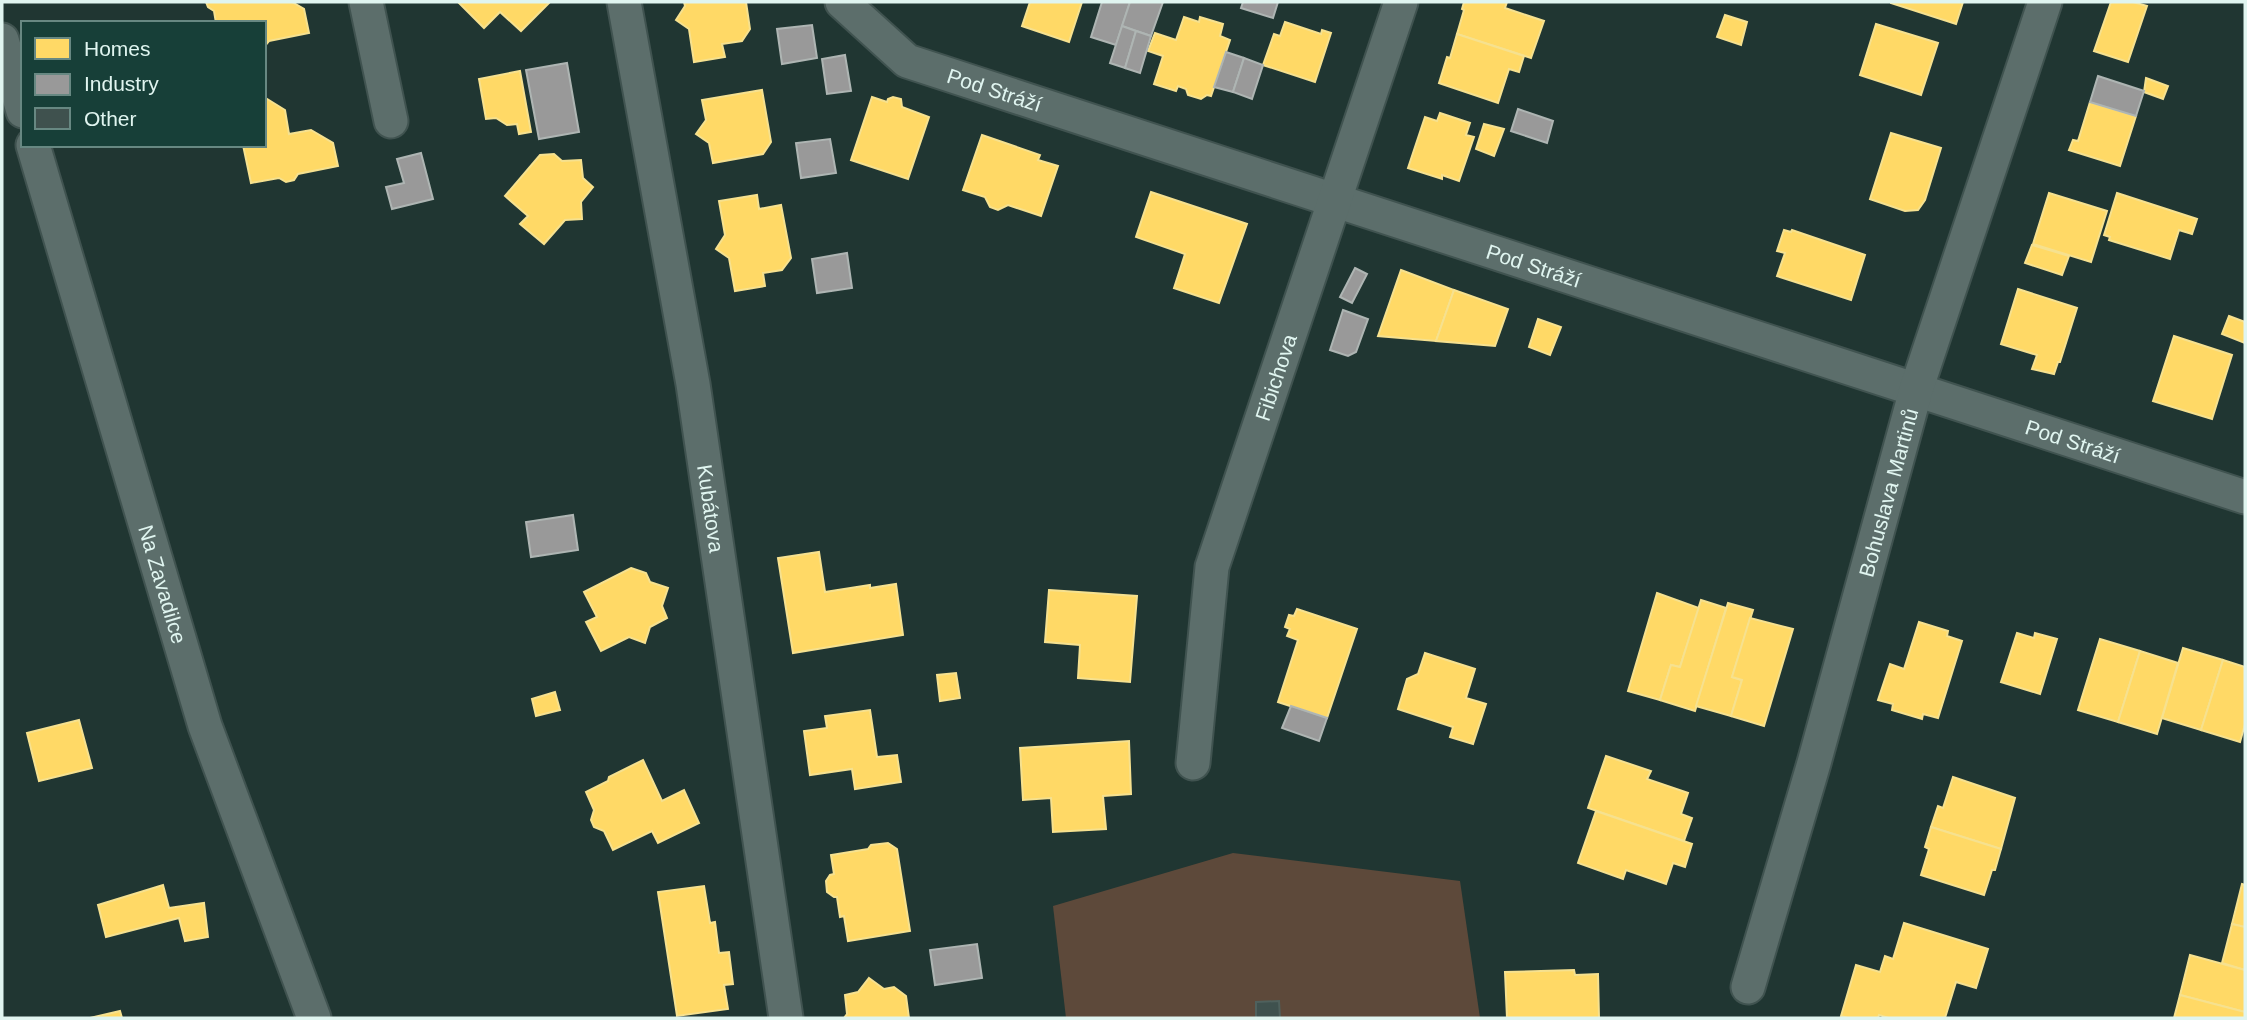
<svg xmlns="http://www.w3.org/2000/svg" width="2247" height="1020" font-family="Arial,sans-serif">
  <rect width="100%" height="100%" fill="#203632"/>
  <!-- green -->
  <polygon fill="#5d493a" points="1233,853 1460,881 1480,1018 1066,1018 1053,906"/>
  <!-- homes -->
  <g fill="#ffd966" stroke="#f6e18f" stroke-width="2">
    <polygon points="206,2 292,2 304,9 309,33 269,41 264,47 264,23 216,23 214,11 208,7"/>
    <polygon points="458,2 550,2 521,31 500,12 484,28"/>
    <polygon points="684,2 746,2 750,29 742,41 722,44 725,57 694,62 689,29 676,20 685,6"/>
    <polygon points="1030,2 1082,2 1069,42 1022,26"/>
    <polygon points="1464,2 1507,2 1505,8 1544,21 1531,58 1457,34 1464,10 1462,9"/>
    <polygon points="1891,2 1963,2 1956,24 1891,3"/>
    <polygon points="2111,2 2133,2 2147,6 2128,62 2094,51"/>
    <polygon points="1725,15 1747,22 1741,45 1717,37"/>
    <polygon points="1184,17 1199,22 1200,17 1223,24 1220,36 1230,40 1211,96 1207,95 1201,99 1188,95 1186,89 1178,86 1176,91 1154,84 1163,56 1148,51 1155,33 1176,40"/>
    <polygon points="1285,22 1321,34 1322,30 1331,33 1315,82 1263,65 1274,34 1280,36"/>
    <polygon points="1876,24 1938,43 1921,95 1860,75"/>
    <polygon points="1457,34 1524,56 1519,72 1509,69 1498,103 1439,83 1447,57 1450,58"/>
    <polygon points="520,71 531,132 519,134 517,124 507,125 496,118 486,119 479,79"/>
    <polygon points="2146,78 2168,86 2163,99 2144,92"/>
    <polygon points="762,90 771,142 763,154 713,163 709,143 696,134 706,120 702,100"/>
    <polygon points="264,97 285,110 289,134 311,130 333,143 338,166 298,174 294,180 286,182 279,178 251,183 243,145 264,145"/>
    <polygon points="872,97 887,102 888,99 893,97 901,99 902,107 929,117 908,179 851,160"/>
    <polygon points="2090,102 2136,116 2120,166 2069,150 2073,140 2078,141"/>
    <polygon points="1440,113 1470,123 1466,135 1474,137 1459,181 1442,175 1442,179 1408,168 1425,117 1437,121"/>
    <polygon points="1484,124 1504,129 1494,156 1476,149"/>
    <polygon points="1891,133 1941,148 1925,200 1918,210 1905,211 1870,199"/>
    <polygon points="982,135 1040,155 1038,160 1058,166 1041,216 1008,205 998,210 990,207 985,197 963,190"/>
    <polygon points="554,154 562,161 581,160 583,178 593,187 581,202 582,219 565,220 544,244 520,224 528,216 505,196 540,155"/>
    <polygon points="1151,192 1247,224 1219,303 1174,288 1185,254 1136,237"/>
    <polygon points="2049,193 2107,211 2091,262 2033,244"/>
    <polygon points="2117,193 2197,219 2192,234 2179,230 2170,259 2109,240 2110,237 2104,235"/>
    <polygon points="757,195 759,209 781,205 791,258 782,270 763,273 765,286 735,291 729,258 716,249 725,235 719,201"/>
    <polygon points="1784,230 1791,232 1792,230 1865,255 1851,300 1777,276 1785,253 1777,251"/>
    <polygon points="2032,245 2069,256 2062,275 2025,263"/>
    <polygon points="1401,270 1454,290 1436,341 1378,336"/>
    <polygon points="2018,289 2077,308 2060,362 2058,362 2054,374 2032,369 2037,355 2001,344"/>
    <polygon points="1454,290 1508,309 1495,346 1436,341"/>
    <polygon points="2229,316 2245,322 2245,343 2222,334"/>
    <polygon points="1538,319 1561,327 1550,355 1529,347"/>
    <polygon points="2174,336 2232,355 2212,419 2153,401"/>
    <polygon points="819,552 825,592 870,585 870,588 896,584 903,635 793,653 778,558"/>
    <polygon points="631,568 646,573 650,582 668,588 662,606 667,618 650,627 645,643 629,637 601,651 586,622 597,617 584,592"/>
    <polygon points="1049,590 1137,596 1130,682 1078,678 1080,645 1045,642"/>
    <polygon points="1657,593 1699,608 1680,667 1671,665 1660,700 1628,691"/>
    <polygon points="1701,600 1726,608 1695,711 1660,700 1671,665 1680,667"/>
    <polygon points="1728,603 1753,610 1732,677 1742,680 1731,716 1696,706"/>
    <polygon points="1297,609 1357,629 1327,718 1278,702 1298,640 1287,636 1290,629 1285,627 1289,615 1294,616"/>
    <polygon points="1750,618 1793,629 1764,726 1731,716 1742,680 1732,677"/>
    <polygon points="1919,622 1948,631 1947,636 1962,641 1938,718 1923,714 1922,719 1892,710 1893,704 1878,700 1890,664 1904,669"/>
    <polygon points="2017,633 2034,638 2035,633 2057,639 2040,694 2001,682"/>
    <polygon points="2100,639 2140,651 2118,722 2078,710"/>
    <polygon points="2183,648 2223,660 2201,730 2162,718"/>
    <polygon points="2140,651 2178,663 2157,734 2118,722"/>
    <polygon points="1425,653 1475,669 1466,698 1486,704 1473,744 1450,737 1453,727 1398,709 1407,679 1418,674"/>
    <polygon points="2223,660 2245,667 2245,724 2240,742 2201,730"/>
    <polygon points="956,673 960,698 940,701 937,675"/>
    <polygon points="555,692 560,710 536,716 532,699"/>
    <polygon points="870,710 877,757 897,755 901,782 855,789 852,769 810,775 804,731 827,728 825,716"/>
    <polygon points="79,720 92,768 39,781 27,733"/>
    <polygon points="1129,741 1131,794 1103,796 1106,829 1053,832 1051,798 1023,800 1020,748"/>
    <polygon points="1606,756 1651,771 1647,779 1688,793 1681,814 1692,818 1684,841 1588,808"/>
    <polygon points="643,760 662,801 684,790 699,823 658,843 652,831 613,850 604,831 594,827 591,820 594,810 586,792 608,781 609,777"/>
    <polygon points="1953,777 2015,798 2001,849 1931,827 1938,806 1943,808"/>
    <polygon points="1596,811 1692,844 1685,867 1673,863 1666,884 1626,870 1623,879 1578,863"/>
    <polygon points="1931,827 2001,849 1995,870 1992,870 1984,895 1921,875 1929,849 1925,847"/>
    <polygon points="888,843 897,849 910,931 848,941 844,916 840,917 837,897 834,897 827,892 826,881 830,875 834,874 831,855 868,849 871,845"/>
    <polygon points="2242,884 2245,885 2245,927 2232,924"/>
    <polygon points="163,885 169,908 204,903 208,937 185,941 179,918 106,937 98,905"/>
    <polygon points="704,886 710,923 715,922 719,953 729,952 733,984 724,985 728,1009 677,1016 658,892"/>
    <polygon points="1904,923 1988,949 1976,988 1956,982 1945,1018 1889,1018 1879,1015 1878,1018 1848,1018 1841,1016 1856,965 1880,972 1885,956 1893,959"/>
    <polygon points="2232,924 2245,927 2245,970 2222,963"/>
    <polygon points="2190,955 2245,970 2245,1012 2180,995"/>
    <polygon points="1574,970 1575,975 1598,974 1599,1018 1507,1018 1505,972"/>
    <polygon points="869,978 884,989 894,987 906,996 909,1018 844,1018 847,1014 845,995 858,992"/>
    <polygon points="2180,995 2245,1012 2245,1018 2174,1018"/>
    <polygon points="120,1011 122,1018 90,1018"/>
  </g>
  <!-- industry -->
  <g fill="#999" stroke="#aeb5b3" stroke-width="2">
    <polygon points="1102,2 1130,2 1116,45 1091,37"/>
    <polygon points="1130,2 1163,2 1151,36 1122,26"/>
    <polygon points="1243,2 1278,2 1273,18 1241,8"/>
    <polygon points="812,25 817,58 782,64 777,29"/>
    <polygon points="1122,26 1136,31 1125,68 1110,63"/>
    <polygon points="1136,31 1151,36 1140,73 1125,68"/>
    <polygon points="1226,52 1244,58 1233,92 1214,87"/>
    <polygon points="845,55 851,91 827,94 822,59"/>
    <polygon points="1244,58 1263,65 1252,99 1233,92"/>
    <polygon points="567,63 579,132 539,139 526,70"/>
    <polygon points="2098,76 2144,91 2136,116 2090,102"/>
    <polygon points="1518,109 1553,121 1547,143 1511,131"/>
    <polygon points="830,139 836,173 801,178 796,143"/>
    <polygon points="421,153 433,199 392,209 386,187 404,183 397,159"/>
    <polygon points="847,253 852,288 817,293 812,259"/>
    <polygon points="1355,268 1367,274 1352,303 1340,297"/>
    <polygon points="1343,310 1368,319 1356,352 1348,356 1330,350"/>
    <polygon points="573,515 578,550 531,557 526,522"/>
    <polygon points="1291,706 1327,718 1319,741 1282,728"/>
    <polygon points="977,944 982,978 935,985 930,950"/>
  </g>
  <!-- building -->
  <polygon fill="#3f514e" stroke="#4f615d" stroke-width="2" points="1279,1001 1280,1018 1256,1018 1256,1002"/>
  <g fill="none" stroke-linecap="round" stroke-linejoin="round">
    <defs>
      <g id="street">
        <polyline points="366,2 391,121"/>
        <path id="s1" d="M624,2l69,382 93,634"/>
        <path id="s2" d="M842,2l65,59 1338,436"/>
        <polyline points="2,40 23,111"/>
        <path id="s3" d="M33,145l172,581 109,292"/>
        <path id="s4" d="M1193,763l19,-196 189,-565"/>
        <path id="s5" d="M1748,987l66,-224 102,-373 129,-388"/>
      </g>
    </defs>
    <!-- street casing -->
    <use href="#street" stroke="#405350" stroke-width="37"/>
    <!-- street -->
    <use href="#street" stroke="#5c6e6b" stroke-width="33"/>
  </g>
  <g text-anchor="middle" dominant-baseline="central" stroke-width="7" stroke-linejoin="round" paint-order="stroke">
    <!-- street labels -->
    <g font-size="21" fill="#e0f5f0" stroke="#173f38">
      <text stroke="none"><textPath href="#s2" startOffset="180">Pod Stráží</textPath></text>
      <text stroke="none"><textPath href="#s2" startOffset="747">Pod Stráží</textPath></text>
      <text stroke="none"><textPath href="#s4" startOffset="397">Fibichova</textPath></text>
      <text stroke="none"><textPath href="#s2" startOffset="1314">Pod Stráží</textPath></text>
      <text stroke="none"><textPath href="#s5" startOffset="514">Bohuslava Martinů</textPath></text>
      <text stroke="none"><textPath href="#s1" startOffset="514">Kubátova</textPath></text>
      <text stroke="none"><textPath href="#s3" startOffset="458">Na Zavadilce</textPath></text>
    </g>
  </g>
  <!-- border -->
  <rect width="2247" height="1020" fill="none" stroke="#e0f5f0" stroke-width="7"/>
  <!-- legend -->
  <rect x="21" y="21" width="245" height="126" fill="#173f38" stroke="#678882" stroke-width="2"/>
  <rect x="35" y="38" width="35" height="21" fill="#ffd966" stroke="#678882" stroke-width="2"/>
  <text x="84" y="56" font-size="21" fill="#e0f5f0">Homes</text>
  <rect x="35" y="74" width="35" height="21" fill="#999999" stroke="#678882" stroke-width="2"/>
  <text x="84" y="91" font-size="21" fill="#e0f5f0">Industry</text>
  <rect x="35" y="108" width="35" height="21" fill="#3f514e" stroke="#678882" stroke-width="2"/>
  <text x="84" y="126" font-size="21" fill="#e0f5f0">Other</text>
</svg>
